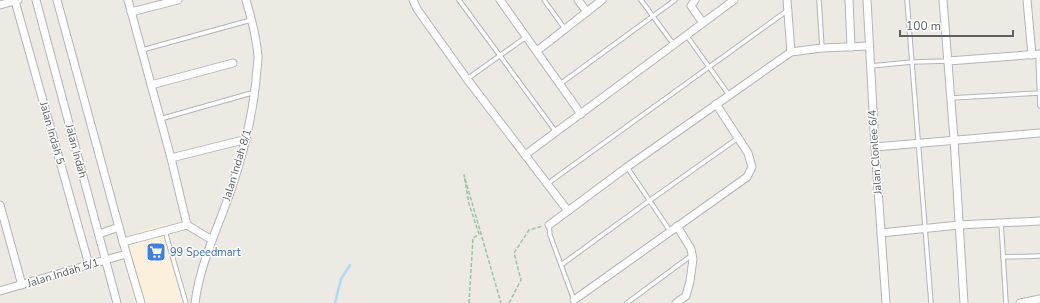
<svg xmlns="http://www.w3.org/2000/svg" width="1040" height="303" font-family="'Nunito Sans',sans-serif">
  <rect width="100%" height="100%" fill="#edeae4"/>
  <!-- commercial -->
  <polygon fill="#faf0db" points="166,224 190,303 135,303 117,239"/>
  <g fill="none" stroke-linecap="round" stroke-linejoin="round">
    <!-- stream -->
    <polyline stroke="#aadcf6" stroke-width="2.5" points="335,303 341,279 350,265"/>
    <defs>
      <g id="service">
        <polyline points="459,0 556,132"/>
        <polyline points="544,0 565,29"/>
        <polyline points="641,0 674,45"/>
        <polyline points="819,0 822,48"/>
        <polyline points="907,0 931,303"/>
        <polyline points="687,36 729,95"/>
        <polyline points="142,50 251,20"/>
        <polyline points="1038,55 1040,106"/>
        <polyline points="871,66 912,62 948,61"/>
        <polyline points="467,79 526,37"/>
        <polyline points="560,84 675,0"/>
        <polyline points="951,98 1040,93"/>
        <polyline points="160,119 255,92"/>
        <polyline points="627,167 670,231"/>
        <polyline points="547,184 788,10"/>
        <polyline points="1001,222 1006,303"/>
        <polyline points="549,225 550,235 574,300"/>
        <polyline points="165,231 186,303"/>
        <polyline points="1003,257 1040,256"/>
        <polyline points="561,265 649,201 738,138"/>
        <polyline points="627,303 692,255"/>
      </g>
      <g id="minor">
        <polyline points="36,0 117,303"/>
        <polyline points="57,0 123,242"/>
        <polyline points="128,0 171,158 187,225"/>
        <polyline points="413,0 417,9 467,79 568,211"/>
        <polyline points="500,0 581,114"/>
        <polyline points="578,0 587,12"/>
        <polyline points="695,0 691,6 703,23"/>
        <polyline points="787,0 791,52"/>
        <polyline points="849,0 851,47"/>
        <polyline points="867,0 875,147 886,303"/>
        <polyline points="943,0 954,139 964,303"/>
        <polyline points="1027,0 1032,55"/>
        <polyline points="15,1 89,265"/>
        <polyline points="0,5 18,0"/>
        <polyline points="131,12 178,0"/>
        <polyline points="537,51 602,0"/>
        <polyline points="948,61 1040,54"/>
        <polyline points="151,85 233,63"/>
        <polyline points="875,147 1040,133"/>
        <polyline points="525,155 734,0"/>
        <polyline points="171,158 247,139"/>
        <polyline points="0,205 22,285"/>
        <polyline points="549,225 627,167 791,52 822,48 869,46"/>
        <polyline points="881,233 959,225 1040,221"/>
        <polyline points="99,234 119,227"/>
        <polyline points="0,291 126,254"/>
        <polyline points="574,300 747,177 752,167 748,153 716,104"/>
        <polyline points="141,303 123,242 187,225 212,240"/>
        <path d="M195,303c5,-40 23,-75 36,-113 12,-35 21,-72 25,-109 0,-8 2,-16 2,-24 -1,-20 -7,-39 -12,-57"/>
        <polyline points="676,303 686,296 690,281 693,259 691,249 677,226"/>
        <polyline points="1020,303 1040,299"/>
      </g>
    </defs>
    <!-- service casing -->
    <use href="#service" stroke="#b1b4b8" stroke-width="5.5"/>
    <!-- minor casing -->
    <use href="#minor" stroke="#b1b4b8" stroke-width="9"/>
    <!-- path -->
    <g stroke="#9cc3a4" stroke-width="1.5" stroke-dasharray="4 2" stroke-linecap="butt">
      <polyline points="469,303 473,238 479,234 469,204 464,175 501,303"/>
      <polyline points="509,303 521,280 514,253 529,230 543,226"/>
    </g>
    <!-- service -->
    <use href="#service" stroke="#fff" stroke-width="3.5"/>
    <!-- minor -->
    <use href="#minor" stroke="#fff" stroke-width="7"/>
  </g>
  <!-- icons -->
  <defs>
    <symbol id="supermarket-square" viewBox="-11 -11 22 22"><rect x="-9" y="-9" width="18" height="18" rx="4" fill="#3f7fe0" stroke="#fff"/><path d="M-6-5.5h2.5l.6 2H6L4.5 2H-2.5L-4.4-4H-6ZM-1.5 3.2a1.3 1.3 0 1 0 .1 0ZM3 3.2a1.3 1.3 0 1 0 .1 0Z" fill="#fff"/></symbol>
  </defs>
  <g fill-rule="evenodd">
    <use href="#supermarket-square" x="145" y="241" width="22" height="22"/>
  </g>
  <g text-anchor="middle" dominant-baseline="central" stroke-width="3" stroke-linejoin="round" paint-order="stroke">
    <!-- street labels -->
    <g font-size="11" fill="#5c6063" stroke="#fff">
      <text transform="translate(52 133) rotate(74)">Jalan Indah 5</text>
      <text transform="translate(76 151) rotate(75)">Jalan Indah</text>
      <text transform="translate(875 152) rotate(-94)">Jalan Clonlee 6/4</text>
      <text transform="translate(237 165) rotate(-73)">Jalan Indah 8/1</text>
      <text transform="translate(63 273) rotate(-17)">Jalan Indah 5/1</text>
    </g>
    <!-- shop labels -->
    <g font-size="11" fill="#366cbe" stroke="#fff" text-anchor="start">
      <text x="170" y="252">99 Speedmart</text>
    </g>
  </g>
  <!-- scale -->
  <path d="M900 30v6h113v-6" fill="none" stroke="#5c6063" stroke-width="2"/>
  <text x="906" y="30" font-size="12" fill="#5c6063" stroke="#ffffff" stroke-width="3" paint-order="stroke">100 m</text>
</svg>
